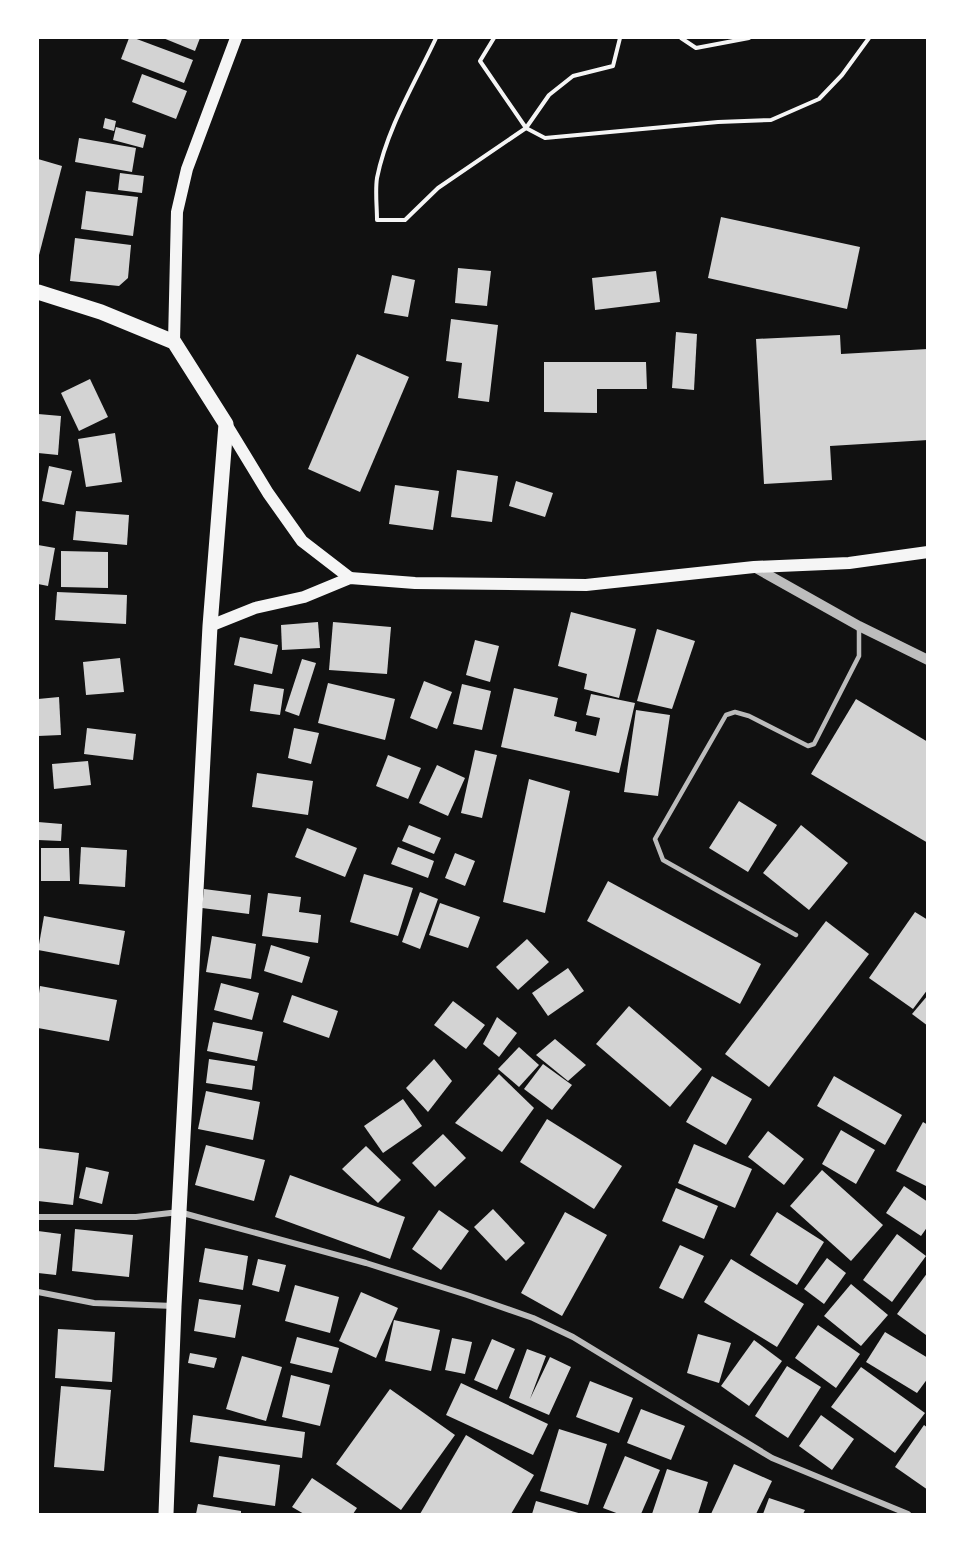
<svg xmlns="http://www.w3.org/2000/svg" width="965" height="1552" font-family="Montserrat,sans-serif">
  <rect width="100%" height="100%" fill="#111"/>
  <!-- building -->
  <g fill="#d3d3d3">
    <polygon points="129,38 134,38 193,60 184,83 121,59"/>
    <polygon points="163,38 200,38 195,51"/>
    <polygon points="142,74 187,91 176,119 132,102"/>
    <polygon points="105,118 116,121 114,131 103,128"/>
    <polygon points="116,127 146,135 143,148 113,140"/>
    <polygon points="79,138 136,148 132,172 75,162"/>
    <polygon points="38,159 62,166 38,259"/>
    <polygon points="120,173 144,176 142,193 118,190"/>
    <polygon points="86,191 138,197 133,236 81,229"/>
    <polygon points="721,217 860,247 847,309 708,278"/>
    <polygon points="75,238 131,245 128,278 119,286 70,281"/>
    <polygon points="458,268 491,271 487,306 455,303"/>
    <polygon points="656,271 660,302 595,310 592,278"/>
    <polygon points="392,275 415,280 408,317 384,313"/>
    <polygon points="451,319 498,325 489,402 458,398 462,363 446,361"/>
    <polygon points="676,332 697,334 694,390 672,388"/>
    <polygon points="840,335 841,354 928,349 928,440 830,446 832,480 764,484 756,339"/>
    <polygon points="357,354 409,377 360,492 308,469"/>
    <polygon points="544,362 646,362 647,389 597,389 597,413 544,412"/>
    <polygon points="90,379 108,417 79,431 61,393"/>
    <polygon points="38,414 61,416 58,455 38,453"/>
    <polygon points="115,433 122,482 86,487 78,439"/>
    <polygon points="49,466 72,471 64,505 42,501"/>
    <polygon points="457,470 498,476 492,522 451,517"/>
    <polygon points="516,481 553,493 545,517 509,506"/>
    <polygon points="395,485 439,491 433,530 389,524"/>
    <polygon points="76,511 129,515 127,545 73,540"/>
    <polygon points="38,545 55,548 48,586 38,584"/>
    <polygon points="61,551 108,552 108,588 61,587"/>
    <polygon points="57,592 127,595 126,624 55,620"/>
    <polygon points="571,612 636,629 619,698 584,689 587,674 558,666"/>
    <polygon points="318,622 320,648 282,650 281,625"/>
    <polygon points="333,622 391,627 387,674 329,670"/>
    <polygon points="657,629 695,641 672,709 637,701"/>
    <polygon points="240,637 278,645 272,674 234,665"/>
    <polygon points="475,640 499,646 490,682 466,675"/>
    <polygon points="120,658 124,692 86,695 83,662"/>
    <polygon points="302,659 316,663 299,716 285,711"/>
    <polygon points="424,681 452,692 437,729 410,718"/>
    <polygon points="328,683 395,699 385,740 318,723"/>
    <polygon points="254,684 284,689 280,715 250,711"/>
    <polygon points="462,684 491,691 482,730 453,724"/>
    <polygon points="514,688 558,698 554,716 577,722 575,731 596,736 600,718 586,715 591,694 635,703 619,773 501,747"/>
    <polygon points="59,697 61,735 38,736 38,699"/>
    <polygon points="856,699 928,742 928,843 811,774"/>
    <polygon points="636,710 670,715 658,796 624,792"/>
    <polygon points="87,728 136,734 133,760 84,754"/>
    <polygon points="294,728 319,733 311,764 288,758"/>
    <polygon points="475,750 497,755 482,818 461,813"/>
    <polygon points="388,755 421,768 408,799 376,786"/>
    <polygon points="88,761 91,785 54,789 52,764"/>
    <polygon points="437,765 465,778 448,816 419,803"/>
    <polygon points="257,773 313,781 308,815 252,807"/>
    <polygon points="529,779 570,791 545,913 503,902"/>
    <polygon points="739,801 777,825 748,872 709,848"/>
    <polygon points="38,822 62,824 61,841 38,840"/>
    <polygon points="409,825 441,838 434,854 402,841"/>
    <polygon points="801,825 848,863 809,910 763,873"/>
    <polygon points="307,828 357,848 345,877 295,857"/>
    <polygon points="81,847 127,850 125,887 79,884"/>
    <polygon points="398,847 434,861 428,878 391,864"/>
    <polygon points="41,848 69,848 70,881 41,881"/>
    <polygon points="455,853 475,861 465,886 445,878"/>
    <polygon points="364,874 413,888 398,936 350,922"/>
    <polygon points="608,881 761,964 740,1004 587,921"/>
    <polygon points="204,889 251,895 249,914 202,908"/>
    <polygon points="420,892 438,899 420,949 402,942"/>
    <polygon points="268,893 301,897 299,912 321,915 318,943 262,936"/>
    <polygon points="440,903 480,917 468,948 429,935"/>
    <polygon points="915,912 928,920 928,989 913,1009 869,978"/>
    <polygon points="44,916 125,931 119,965 38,950"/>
    <polygon points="826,921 869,954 769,1087 725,1054"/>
    <polygon points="212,936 256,944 251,979 206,972"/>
    <polygon points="527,939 549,962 518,990 496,967"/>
    <polygon points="271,945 310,957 302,983 264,971"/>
    <polygon points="568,968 584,991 548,1016 532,993"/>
    <polygon points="221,983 259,993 252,1020 214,1010"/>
    <polygon points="40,986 117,1000 109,1041 38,1028 38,1001"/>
    <polygon points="292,995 338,1011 329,1038 283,1022"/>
    <polygon points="928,995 928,1026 912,1014"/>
    <polygon points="453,1001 485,1025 466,1049 434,1025"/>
    <polygon points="629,1006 702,1069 670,1107 596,1044"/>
    <polygon points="497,1017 517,1033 499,1057 483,1044"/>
    <polygon points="213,1022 263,1032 257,1061 207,1051"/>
    <polygon points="555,1039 586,1065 568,1081 536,1055"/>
    <polygon points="519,1047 539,1065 519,1087 498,1069"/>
    <polygon points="209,1059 255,1066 252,1090 206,1083"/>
    <polygon points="434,1059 452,1081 428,1112 406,1088"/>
    <polygon points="543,1064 572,1085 552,1110 524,1089"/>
    <polygon points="499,1074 534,1108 502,1152 455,1123"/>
    <polygon points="712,1076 752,1099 726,1145 686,1122"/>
    <polygon points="834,1076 902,1115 885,1145 817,1106"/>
    <polygon points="206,1091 260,1102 253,1140 198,1129"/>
    <polygon points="403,1099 422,1126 383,1153 364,1126"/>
    <polygon points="547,1119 622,1166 594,1209 520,1162"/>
    <polygon points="923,1122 928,1125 928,1187 896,1171"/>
    <polygon points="841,1130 875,1150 856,1184 822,1164"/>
    <polygon points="768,1131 804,1159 784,1185 748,1157"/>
    <polygon points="443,1134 466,1158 435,1187 412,1163"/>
    <polygon points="694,1144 752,1169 735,1208 678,1183"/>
    <polygon points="206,1145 265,1160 254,1201 195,1185"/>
    <polygon points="366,1146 401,1180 378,1203 342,1169"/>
    <polygon points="38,1148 79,1153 73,1205 38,1201"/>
    <polygon points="86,1167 109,1172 102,1204 79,1198"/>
    <polygon points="822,1170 883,1225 851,1261 790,1206"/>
    <polygon points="290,1175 405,1217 390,1259 275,1217"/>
    <polygon points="904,1186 928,1202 928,1226 921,1236 886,1213"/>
    <polygon points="676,1188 718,1206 704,1239 662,1221"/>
    <polygon points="493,1209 525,1243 506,1261 474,1227"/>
    <polygon points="439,1210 469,1231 441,1270 412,1249"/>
    <polygon points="565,1212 607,1235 562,1316 521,1293"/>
    <polygon points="777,1212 824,1242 797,1285 750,1255"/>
    <polygon points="75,1229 133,1235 129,1277 72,1271"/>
    <polygon points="38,1231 61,1234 56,1275 38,1273"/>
    <polygon points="897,1234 926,1256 892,1302 863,1280"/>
    <polygon points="680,1245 704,1256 683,1299 659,1288"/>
    <polygon points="205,1248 248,1256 243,1290 199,1282"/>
    <polygon points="827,1258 846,1273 824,1304 804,1289"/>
    <polygon points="258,1259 286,1265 279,1292 252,1285"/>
    <polygon points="731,1259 804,1304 777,1347 704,1302"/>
    <polygon points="928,1272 928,1333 926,1335 897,1314"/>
    <polygon points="851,1284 888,1315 861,1346 824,1316"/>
    <polygon points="295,1285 339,1297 330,1333 285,1321"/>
    <polygon points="361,1292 398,1308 376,1358 339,1341"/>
    <polygon points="199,1299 241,1305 235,1338 194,1331"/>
    <polygon points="394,1320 440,1330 431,1371 385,1361"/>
    <polygon points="818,1325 860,1354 836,1388 795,1358"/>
    <polygon points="58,1329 115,1332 112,1382 55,1378"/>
    <polygon points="885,1332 928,1358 928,1378 917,1393 866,1362"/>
    <polygon points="698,1334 731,1343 719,1383 687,1373"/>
    <polygon points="297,1337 339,1348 332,1373 290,1363"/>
    <polygon points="452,1338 472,1342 465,1374 445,1370"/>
    <polygon points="492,1339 515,1349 497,1390 474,1380"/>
    <polygon points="754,1340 782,1361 749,1406 721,1386"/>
    <polygon points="527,1349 546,1356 530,1399 550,1357 571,1367 549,1415 509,1398"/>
    <polygon points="190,1353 217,1358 214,1368 188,1363"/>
    <polygon points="242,1356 282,1367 266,1421 226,1409"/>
    <polygon points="787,1366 821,1387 788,1438 755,1416"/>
    <polygon points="861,1367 925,1413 895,1453 831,1407"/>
    <polygon points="291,1375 330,1385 320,1426 282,1417"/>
    <polygon points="590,1381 633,1398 619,1433 576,1417"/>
    <polygon points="461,1383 548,1424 533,1455 446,1415"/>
    <polygon points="61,1386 111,1390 104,1471 54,1467"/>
    <polygon points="390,1389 455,1435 401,1510 336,1464"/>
    <polygon points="641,1409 685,1426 671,1460 627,1443"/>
    <polygon points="193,1415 305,1432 302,1458 190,1442"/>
    <polygon points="821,1415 854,1439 832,1470 799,1446"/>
    <polygon points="924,1425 928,1428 928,1490 895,1467"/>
    <polygon points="559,1429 607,1444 588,1505 540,1491"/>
    <polygon points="466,1435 534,1475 511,1514 420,1514"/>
    <polygon points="219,1456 280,1465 275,1506 213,1497"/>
    <polygon points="625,1456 660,1470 641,1514 619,1514 603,1508"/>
    <polygon points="734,1464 772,1481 756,1514 711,1514"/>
    <polygon points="667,1469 708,1482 698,1514 652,1514"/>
    <polygon points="312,1478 357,1508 353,1514 304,1514 292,1507"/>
    <polygon points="769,1498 805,1510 803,1514 763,1514"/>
    <polygon points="536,1501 582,1514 532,1514"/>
    <polygon points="198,1504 241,1511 241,1514 196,1514"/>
  </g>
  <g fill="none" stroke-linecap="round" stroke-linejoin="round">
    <!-- path -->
    <g stroke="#f5f5f5" stroke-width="4">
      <path d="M436,38c-21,45 -49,90 -59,140 -2,13 0,28 0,42h28l33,-32 88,-60 23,-33 24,-19 40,-10 7,-28"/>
      <polyline points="494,38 480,61 526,128 545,138 718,122 771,120 819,99 842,75 869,38"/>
      <polyline points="681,38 696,48 749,38"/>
    </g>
    <!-- service -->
    <polyline stroke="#bcbcbc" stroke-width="4.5" points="796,935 663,860 655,839 726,715 735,712 749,716 808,746 814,744 859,656 859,626"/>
    <!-- minor -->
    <g stroke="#bcbcbc" stroke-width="6">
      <polyline points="39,1217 136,1217 179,1212 366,1263 467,1295 533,1318 573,1337 772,1458 908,1514"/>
      <polyline points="38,1292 94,1303 174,1306"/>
    </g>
    <!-- tertiary -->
    <polyline stroke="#bcbcbc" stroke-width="10" points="754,567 859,626 928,660"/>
    <!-- secondary -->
    <g stroke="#f5f5f5" stroke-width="12">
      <polyline points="174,342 177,212 187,169 236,38"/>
      <polyline points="226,424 268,493 302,541 350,578"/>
      <polyline points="210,626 255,608 304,597 350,578 415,583 586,585 754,567 849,563 928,552"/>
    </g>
    <!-- primary -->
    <polyline stroke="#f5f5f5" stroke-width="15" points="38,292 101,312 174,342 226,424 210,626 174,1306 166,1514"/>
  </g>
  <!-- border -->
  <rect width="965" height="1552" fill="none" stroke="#ffffff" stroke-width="78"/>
</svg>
